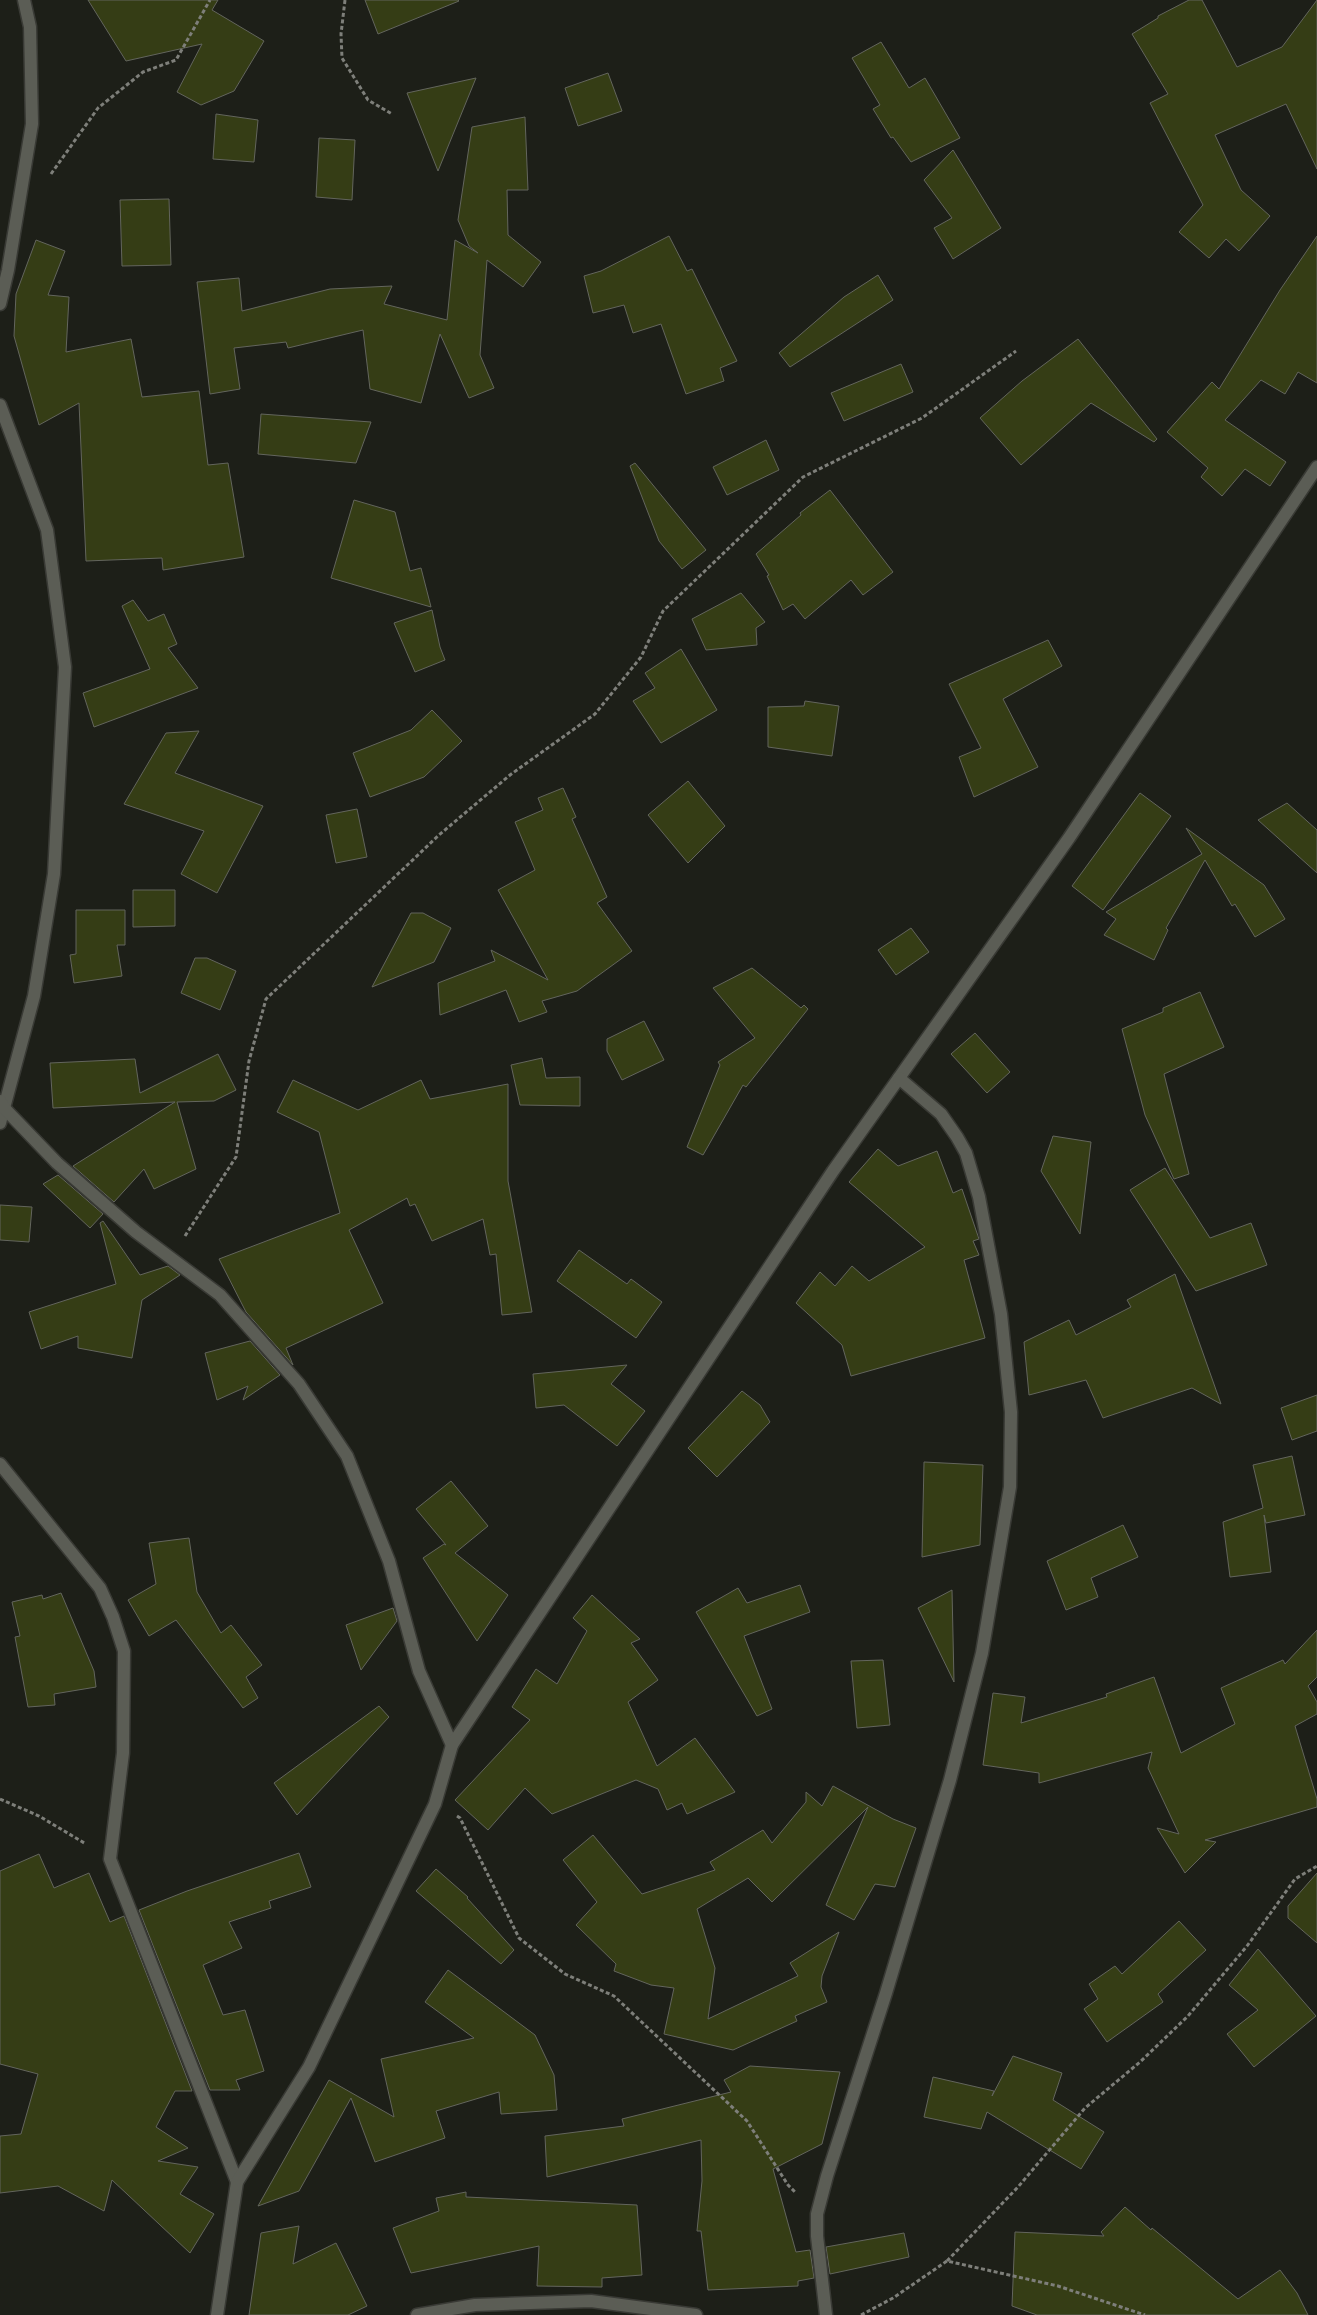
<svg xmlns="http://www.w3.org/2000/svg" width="1317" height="2315" font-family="Lora,serif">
  <rect width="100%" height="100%" fill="#1d1f18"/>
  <!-- building -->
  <g fill="#353d15" stroke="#63655d">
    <polygon points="88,0 218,0 212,10 264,41 234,91 201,105 177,92 202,44 126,61"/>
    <polygon points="365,0 458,0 459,1 378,34"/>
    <polygon points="1189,0 1202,0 1237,67 1282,47 1317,0 1317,169 1286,104 1215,135 1241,190 1270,216 1239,251 1226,239 1209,258 1179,232 1203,205 1150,103 1168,94 1132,34 1158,18 1158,16"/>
    <polygon points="881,42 909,88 925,78 960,138 911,162 893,137 891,138 873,109 880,105 852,58"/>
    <polygon points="608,73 622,111 578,126 565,88"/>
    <polygon points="476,78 438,171 407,93"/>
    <polygon points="216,114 258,120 254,162 213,159"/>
    <polygon points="525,117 528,190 507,190 508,235 541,262 523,287 487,260 480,355 494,388 469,398 440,334 421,403 370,389 363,330 288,348 286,342 234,348 240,389 210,394 197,282 239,278 242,311 330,289 392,286 384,304 447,320 455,240 478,253 469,246 458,220 472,127"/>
    <polygon points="319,138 355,140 352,200 316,197"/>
    <polygon points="953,150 1001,228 953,259 934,228 952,218 924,180"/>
    <polygon points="169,199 171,265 122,266 120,200"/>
    <polygon points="669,236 687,271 692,269 737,361 720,368 724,381 686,394 661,324 633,333 624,305 593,313 584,276 601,271"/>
    <polygon points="1317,236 1317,383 1298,372 1285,394 1261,380 1225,420 1286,462 1270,486 1245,469 1222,496 1201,477 1208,468 1167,432 1212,382 1219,389 1280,290"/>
    <polygon points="36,240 65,251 48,295 69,297 66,352 131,339 142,397 199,391 208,465 228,463 244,557 163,570 162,558 86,561 79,403 39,425 14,336 16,294"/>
    <polygon points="878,275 893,300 790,367 779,353 844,297"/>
    <polygon points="1078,339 1157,439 1154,442 1091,403 1021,465 980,418 1022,381"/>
    <polygon points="901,364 913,392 844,421 831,393"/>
    <polygon points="261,414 371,422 356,463 258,454"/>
    <polygon points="766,440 779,470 727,495 713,467"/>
    <polygon points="635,463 706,550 682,569 659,541 630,466"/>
    <polygon points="830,490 893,572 863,595 851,580 805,619 793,604 783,610 767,576 769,575 756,554 801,515 800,513"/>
    <polygon points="354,500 395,512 410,571 421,568 431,607 331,578"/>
    <polygon points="741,593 765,622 756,628 757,645 706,650 692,619"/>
    <polygon points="133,600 148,621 164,614 177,644 168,648 198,688 94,727 83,693 150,669 122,606"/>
    <polygon points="432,610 440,647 445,660 415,672 394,623"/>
    <polygon points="1048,640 1062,666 1003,699 1038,767 974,797 959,757 981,748 949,684"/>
    <polygon points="681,649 717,710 661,743 633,701 655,688 645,673"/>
    <polygon points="805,701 839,706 832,756 768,747 768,707 804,706"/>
    <polygon points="432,710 462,741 424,777 370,797 353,753 411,730"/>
    <polygon points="199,731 175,773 263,806 217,893 181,874 204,831 124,804 166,733"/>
    <polygon points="688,781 725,826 688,863 648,815"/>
    <polygon points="563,788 576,817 572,819 607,897 597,903 632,951 577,991 542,1001 547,1012 519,1022 506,990 440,1015 438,983 495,961 491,950 548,980 498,890 535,870 515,822 543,810 538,798"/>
    <polygon points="1140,793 1171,816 1103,910 1072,886"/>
    <polygon points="1287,803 1317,830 1317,873 1258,820"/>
    <polygon points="357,809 367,857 336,863 326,815"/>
    <polygon points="1186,828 1264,885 1285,919 1255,937 1235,904 1232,906 1205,860 1166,928 1168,930 1154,960 1104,935 1116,919 1106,912 1202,854"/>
    <polygon points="133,890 175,890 175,926 133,927"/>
    <polygon points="76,910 125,910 125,945 117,945 122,976 74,983 70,955 76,954"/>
    <polygon points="411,913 423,913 451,928 434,962 372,987"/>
    <polygon points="911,928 929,952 896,975 878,950"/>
    <polygon points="195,958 207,958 236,971 220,1010 181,993"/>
    <polygon points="752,968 801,1008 804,1005 808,1009 746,1087 743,1085 703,1155 687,1147 720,1065 718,1062 755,1038 713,988"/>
    <polygon points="1200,992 1224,1047 1164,1074 1189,1174 1174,1179 1145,1115 1122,1029 1163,1012 1163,1008"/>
    <polygon points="644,1021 664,1060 622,1080 607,1051 607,1039"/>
    <polygon points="975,1033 1010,1072 987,1093 951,1054"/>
    <polygon points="218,1054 236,1090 214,1101 177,1102 196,1169 154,1189 144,1169 114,1202 73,1166 175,1102 53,1108 50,1063 135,1059 140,1093"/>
    <polygon points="542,1058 546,1078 580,1077 580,1106 520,1105 511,1065"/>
    <polygon points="293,1080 358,1110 421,1080 430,1099 508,1084 508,1181 532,1312 502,1315 496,1254 490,1255 483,1219 432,1241 415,1204 410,1206 407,1198 349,1230 383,1303 286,1348 293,1365 246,1312 219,1259 340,1213 319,1132 277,1112"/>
    <polygon points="1053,1136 1091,1142 1080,1234 1041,1171"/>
    <polygon points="878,1149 898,1166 937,1151 953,1193 962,1189 979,1239 973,1241 979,1255 964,1260 985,1338 851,1376 842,1345 796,1303 820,1272 835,1286 852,1266 869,1281 925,1247 849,1182"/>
    <polygon points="1165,1168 1210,1238 1251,1223 1267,1265 1196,1291 1130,1190"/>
    <polygon points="58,1175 103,1214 90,1228 43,1184"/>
    <polygon points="0,1205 32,1207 29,1242 0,1240"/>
    <polygon points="103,1221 140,1275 168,1266 180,1275 142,1300 132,1358 78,1348 78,1336 41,1349 29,1312 116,1284 100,1223"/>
    <polygon points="579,1250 627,1284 631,1279 662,1302 636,1338 557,1281"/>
    <polygon points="1175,1274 1221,1404 1192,1388 1103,1418 1086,1380 1029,1395 1024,1342 1069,1320 1076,1335 1131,1307 1127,1300"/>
    <polygon points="250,1341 280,1375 243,1400 248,1386 217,1400 205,1353"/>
    <polygon points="627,1365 611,1384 645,1411 617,1446 564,1405 536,1408 533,1374"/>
    <polygon points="742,1391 760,1405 770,1422 717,1477 688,1448"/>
    <polygon points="1317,1395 1317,1431 1292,1440 1281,1408"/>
    <polygon points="1292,1456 1305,1515 1266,1523 1264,1515 1271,1572 1230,1577 1223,1522 1263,1508 1253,1465"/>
    <polygon points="924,1462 983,1465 980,1545 922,1557"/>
    <polygon points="451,1481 488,1526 455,1553 508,1595 477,1641 423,1558 444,1544 446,1545 416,1509"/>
    <polygon points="1123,1525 1138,1557 1091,1578 1098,1597 1066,1610 1047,1561"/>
    <polygon points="189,1538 197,1592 221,1633 231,1625 262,1665 246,1677 258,1698 243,1708 176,1620 149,1636 128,1600 156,1584 149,1543"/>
    <polygon points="800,1585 810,1612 744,1636 772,1709 757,1716 696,1612 738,1588 747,1603"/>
    <polygon points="952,1590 954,1682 918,1608"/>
    <polygon points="61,1593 94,1671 96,1687 54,1694 55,1705 28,1707 15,1637 20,1636 12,1602 42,1595 43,1599"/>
    <polygon points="592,1595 640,1639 631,1643 658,1680 628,1702 657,1766 695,1738 735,1792 687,1814 682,1803 667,1810 658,1789 636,1780 552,1814 525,1788 488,1830 455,1800 530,1720 512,1707 536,1669 557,1684 587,1631 573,1618"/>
    <polygon points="393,1608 397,1621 361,1670 346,1625"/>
    <polygon points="1317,1630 1317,1677 1308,1686 1317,1702 1317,1714 1295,1726 1317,1799 1317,1807 1205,1840 1216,1842 1185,1873 1157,1828 1179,1834 1148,1768 1152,1752 1039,1783 1039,1773 983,1765 993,1693 1025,1697 1021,1723 1107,1697 1106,1694 1154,1677 1181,1753 1235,1724 1221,1688 1283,1660 1285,1664"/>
    <polygon points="883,1660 890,1725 857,1728 851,1661"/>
    <polygon points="379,1706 389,1717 297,1815 274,1783"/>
    <polygon points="833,1786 893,1819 916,1828 895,1887 875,1884 854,1920 826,1905 868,1807 772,1902 748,1878 697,1909 715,1968 708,2019 798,1976 790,1963 839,1932 822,1976 821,1987 827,2002 795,2016 797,2021 733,2050 664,2034 674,1988 651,1985 614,1971 616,1964 576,1925 597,1902 563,1860 593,1835 642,1894 715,1870 710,1862 763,1830 772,1843 806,1802 806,1792 822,1806"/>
    <polygon points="299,1853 311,1887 269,1901 271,1908 229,1922 242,1948 203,1965 223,2015 245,2010 264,2071 236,2080 240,2090 210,2090 139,1910 187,1891"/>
    <polygon points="39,1854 54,1888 89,1873 110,1922 124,1916 192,2091 175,2091 156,2127 188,2148 158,2161 198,2167 180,2194 214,2214 190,2253 112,2180 104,2211 58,2186 0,2193 0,2136 21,2134 38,2074 0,2064 0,1871"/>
    <polygon points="436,1869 468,1897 467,1898 514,1950 501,1964 416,1891"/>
    <polygon points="1317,1873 1317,1943 1288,1918 1288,1906"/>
    <polygon points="1179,1921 1206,1950 1158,1994 1163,2002 1107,2042 1084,2009 1098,1999 1089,1984 1115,1966 1122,1974"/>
    <polygon points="1258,1949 1316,2016 1254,2067 1227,2034 1258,2010 1229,1985"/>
    <polygon points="448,1970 535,2035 554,2075 557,2110 501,2114 499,2092 436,2111 445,2138 375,2162 351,2098 299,2191 258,2206 329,2080 394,2117 381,2059 474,2038 425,2002"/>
    <polygon points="1013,2056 1062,2073 1053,2100 1104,2132 1081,2169 987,2112 981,2129 924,2117 933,2077 994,2091 992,2096"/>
    <polygon points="750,2066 840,2072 822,2144 773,2169 796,2252 810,2250 814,2278 798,2281 798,2286 708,2290 701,2231 697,2231 702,2181 701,2140 547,2177 545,2136 624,2126 622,2119 731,2092 724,2080"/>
    <polygon points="466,2192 466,2197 637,2205 642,2275 602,2278 602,2287 537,2286 539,2246 411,2273 393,2228 439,2211 436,2198"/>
    <polygon points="1125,2207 1151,2230 1152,2228 1238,2299 1280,2270 1297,2293 1308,2315 1037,2315 1012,2306 1015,2232 1104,2236 1101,2232"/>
    <polygon points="299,2226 293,2264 336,2243 367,2306 348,2315 249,2315 261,2233"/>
    <polygon points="904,2233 909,2257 830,2274 826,2247"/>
  </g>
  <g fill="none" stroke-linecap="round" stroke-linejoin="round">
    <defs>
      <g id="street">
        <polyline points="0,304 8,270 32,124 30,27 24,0"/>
        <polyline points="0,405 47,530 65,667 54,874 34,996 0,1123"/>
        <polyline points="0,1101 5,1109 57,1163 136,1232 220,1295 299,1384 347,1456 389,1561 419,1671 452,1745"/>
        <polyline points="0,1464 100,1588 113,1617 124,1651 123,1753 110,1859 237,2182"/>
        <polyline points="217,2315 237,2182 309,2067 435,1804 452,1745 833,1171 1069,838 1317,467"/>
        <polyline points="417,2315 475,2305 591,2301 696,2315"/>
        <polyline points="826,2315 817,2236 817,2214 827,2176 886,1993 950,1780 982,1653 1010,1487 1011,1412 1001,1314 979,1197 966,1153 957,1137 941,1114 899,1078"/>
      </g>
    </defs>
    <!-- street casing -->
    <use href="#street" stroke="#393a35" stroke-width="15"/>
    <!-- path -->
    <g stroke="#7e7f7a" stroke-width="3" stroke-dasharray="4 2.5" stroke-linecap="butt">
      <polyline points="345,0 341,34 342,58 368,100 392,114"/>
      <polyline points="51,174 98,108 143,72 176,60 210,0"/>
      <polyline points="185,1236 236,1157 249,1061 266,999 439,835 510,775 595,714 641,657 663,611 803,477 922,418 1016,351"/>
      <polyline points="0,1799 39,1816 86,1844"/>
      <polyline points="457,1816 460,1818 519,1938 565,1974 614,1996 747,2121 788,2185 796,2193"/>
      <polyline points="947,2261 1018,2187 1085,2108 1140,2062 1188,2016 1247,1946 1295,1879 1317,1866"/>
      <polyline points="861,2315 893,2298 947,2261 1058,2286 1145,2315"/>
    </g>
    <!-- street -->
    <use href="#street" stroke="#5b5d55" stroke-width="12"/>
  </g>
</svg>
